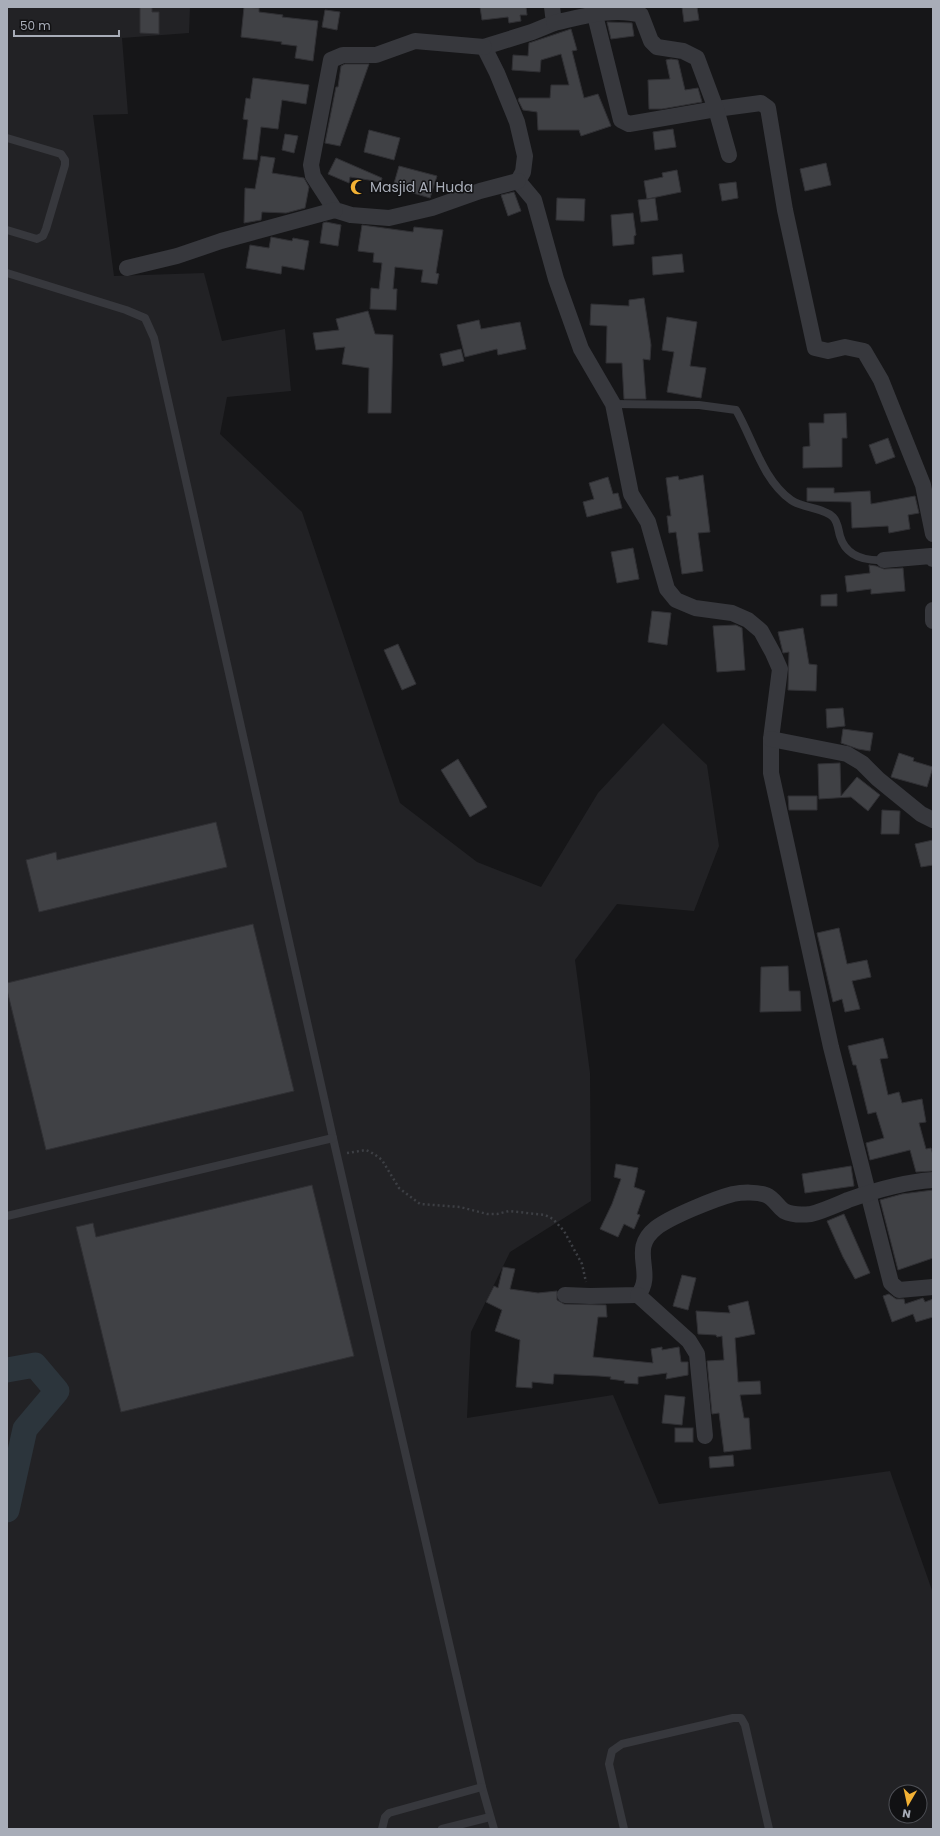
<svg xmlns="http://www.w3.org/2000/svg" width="940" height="1836" font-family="Poppins,sans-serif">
  <rect width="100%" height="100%" fill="#161618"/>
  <!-- built -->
  <path fill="#222225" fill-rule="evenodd" d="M7,7h183l-1,26 -67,5 6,76 -35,1 21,161 90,-3 18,68 63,-12 6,62 -64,6 -7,37 82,78 98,291 77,59 64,25 57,-94 65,-70 44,42 12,81 -25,65 -77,-7 -42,56 15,113 1,128 -81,51 -39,80 -4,86 146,-23 46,109 231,-33 43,122v236h-926zM896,1792h24v24h-24z"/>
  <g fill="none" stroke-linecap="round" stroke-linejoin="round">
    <!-- river -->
    <polyline stroke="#2c353c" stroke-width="25" points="7,1370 35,1365 57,1391 25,1429 7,1510"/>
  </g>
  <!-- building -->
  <g fill="#404145" stroke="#303034">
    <polygon points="140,7 152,7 152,12 159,12 159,34 140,33"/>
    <polygon points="244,7 259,8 259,12 283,15 282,17 318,21 313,61 295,58 297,46 281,44 282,42 241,37"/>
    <polygon points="480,7 526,7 527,15 520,15 521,21 509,23 508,17 482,20"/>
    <polygon points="682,7 697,7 699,20 684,22"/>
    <polygon points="325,10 340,12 337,30 322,27"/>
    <polygon points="607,22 632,23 634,36 611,39"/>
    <polygon points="571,29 577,50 572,51 584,98 598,94 611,126 581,136 579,130 538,130 537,112 523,110 518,100 519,98 550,98 551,85 569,85 561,54 541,60 540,72 512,70 513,55 528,56 529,43"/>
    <polygon points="671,59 678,60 685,90 698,88 702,102 662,109 649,109 648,80 670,79 666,60"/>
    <polygon points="345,64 369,64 340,146 325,143 336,87 338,87 341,66"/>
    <polygon points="253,78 309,85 306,104 282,100 278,129 261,127 257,160 243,159 248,120 243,119 246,98 250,99"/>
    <polygon points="673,129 676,147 655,150 653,132"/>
    <polygon points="369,130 400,138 394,160 364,152"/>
    <polygon points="285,134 298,136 294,153 282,150"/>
    <polygon points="261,156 275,158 272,173 304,178 309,187 305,208 286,213 262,212 261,220 244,223 245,188 255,189"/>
    <polygon points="336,158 382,178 381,182 350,177 349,183 328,174"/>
    <polygon points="826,163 831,185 805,191 800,169"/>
    <polygon points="399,166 437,176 430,198 393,187"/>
    <polygon points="677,170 681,192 647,199 655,198 658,220 641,222 638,200 647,199 644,181 663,177 662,173"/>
    <polygon points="736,182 738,198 722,201 719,184"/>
    <polygon points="514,192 521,211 508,216 501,195"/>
    <polygon points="557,198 585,199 584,221 556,220"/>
    <polygon points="633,213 636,235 634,236 634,244 613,246 611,215"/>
    <polygon points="326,222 341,225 338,246 320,243 323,223"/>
    <polygon points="362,225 413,232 414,227 443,230 436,273 439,274 437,284 421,282 423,270 395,267 393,289 397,289 396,310 370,309 371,288 379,289 382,263 373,262 374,253 358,251"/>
    <polygon points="271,237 292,241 293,238 309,241 304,270 282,266 281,274 246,268 250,245 269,248"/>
    <polygon points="682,254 684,272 653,275 652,257"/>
    <polygon points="644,298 651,345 650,360 643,359 646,399 624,399 622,363 606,363 607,326 590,325 591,304 629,306 629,300"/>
    <polygon points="368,311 375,334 393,335 391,413 368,413 369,368 342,364 345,347 316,350 313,333 339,330 336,319"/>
    <polygon points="667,317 697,322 690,366 706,368 701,398 667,392 674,352 662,350"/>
    <polygon points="479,320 481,329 520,322 526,349 498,355 497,349 465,357 457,325"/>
    <polygon points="461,349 464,361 443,366 440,354"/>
    <polygon points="846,413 847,438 842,438 842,467 803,468 803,447 810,446 809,423 824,423 824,414"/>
    <polygon points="888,438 895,457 876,464 869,445"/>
    <polygon points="703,475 710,532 698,533 703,571 682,574 676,532 669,533 667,516 671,516 666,478 678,476 679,480"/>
    <polygon points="608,477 613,494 618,493 622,508 587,517 583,502 594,499 589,483"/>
    <polygon points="807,488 834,488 834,493 870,491 871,504 915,496 919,513 908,515 910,529 889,533 888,526 852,528 851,502 807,501"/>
    <polygon points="633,548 639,579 617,583 611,552"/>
    <polygon points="869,565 876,566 884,569 903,568 905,591 871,594 871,589 847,592 845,576 870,573"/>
    <polygon points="837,594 837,606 821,606 821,595"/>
    <polygon points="652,611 671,613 667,645 648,642"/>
    <polygon points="736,625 742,628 745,670 717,672 713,626"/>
    <polygon points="803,628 809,664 817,665 816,691 788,690 789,652 783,653 778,632"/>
    <polygon points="398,644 416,684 402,690 384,650"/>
    <polygon points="843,708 845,726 827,728 826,709"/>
    <polygon points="843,729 873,733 870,751 858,749 841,743"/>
    <polygon points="899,753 914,758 913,761 933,767 927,787 891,777"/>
    <polygon points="458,759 487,807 470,817 441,770"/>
    <polygon points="840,763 841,796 857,777 880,795 868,811 851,797 819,799 818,764"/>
    <polygon points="788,796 817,796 817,810 789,810"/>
    <polygon points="882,810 900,811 899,834 881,834"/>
    <polygon points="216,822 227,867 39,912 26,860 56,852 57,860"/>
    <polygon points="933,840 933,865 921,867 915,844"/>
    <polygon points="253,924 294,1091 46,1150 7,990 7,983"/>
    <polygon points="839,928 847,964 867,960 871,977 852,981 860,1009 845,1012 842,999 833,1002 817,933"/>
    <polygon points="788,966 789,991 800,991 801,1011 760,1012 761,967"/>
    <polygon points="883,1038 888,1058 880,1059 888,1095 899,1092 902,1103 922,1099 926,1122 919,1123 926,1149 931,1148 933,1155 933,1171 916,1172 910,1150 870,1160 866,1143 884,1138 876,1112 868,1114 856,1065 853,1065 848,1046"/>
    <polygon points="616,1164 638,1168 634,1187 645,1191 637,1214 640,1215 634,1229 624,1224 618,1237 600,1229 612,1204 621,1179 614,1177"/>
    <polygon points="851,1166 854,1186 805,1193 802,1174"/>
    <polygon points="312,1185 354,1356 121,1412 76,1227 93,1223 96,1237"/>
    <polygon points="933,1190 933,1258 898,1270 880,1200 902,1194"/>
    <polygon points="844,1214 870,1273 855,1279 843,1257 827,1221"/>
    <polygon points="503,1267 515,1269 510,1289 538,1293 557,1291 557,1300 564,1304 606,1305 607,1317 598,1317 593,1357 653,1363 651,1349 662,1347 662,1350 679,1347 681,1362 688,1362 688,1375 666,1379 667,1373 638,1377 638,1384 624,1383 625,1381 610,1379 611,1377 599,1376 554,1374 553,1384 532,1382 532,1388 516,1387 520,1340 495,1331 502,1310 486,1302 494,1286 498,1288"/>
    <polygon points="682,1275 696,1278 688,1310 673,1306"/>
    <polygon points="889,1294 896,1299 904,1299 905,1304 923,1298 925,1302 933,1299 933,1317 916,1322 913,1314 892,1322 883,1296"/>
    <polygon points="748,1301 755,1334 735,1338 738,1382 760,1381 761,1394 740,1395 744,1418 749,1418 751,1449 724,1452 719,1413 712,1414 707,1361 724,1360 722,1336 717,1337 716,1335 698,1334 696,1311 730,1313 728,1306"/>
    <polygon points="665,1395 685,1397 682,1425 662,1423"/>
    <rect x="675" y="1428" width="18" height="14"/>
    <polygon points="733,1455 734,1466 710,1468 709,1457"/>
  </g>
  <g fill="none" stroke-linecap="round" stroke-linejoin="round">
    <!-- path -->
    <polyline stroke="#3d3f44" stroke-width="2.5" stroke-dasharray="2 3" stroke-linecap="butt" points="347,1153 366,1150 374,1154 382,1160 399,1188 420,1204 460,1207 487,1214 497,1214 509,1211 545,1215 553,1219 564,1231 582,1264 586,1282"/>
    <!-- service -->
    <g stroke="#37383d" stroke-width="8">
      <polyline points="7,138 61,154 65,160 65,165 46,229 43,236 37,239 7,230"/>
      <polyline points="7,273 126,310 145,318 154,338 333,1138 482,1787 494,1829"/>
      <path d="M613,404l86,1 37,5c17,29 26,69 55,90 11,8 33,8 42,17 5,5 5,12 7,19 6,21 25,25 44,24"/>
      <polyline points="7,1216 333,1138"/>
      <polyline points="382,1829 385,1817 389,1813 482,1787"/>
      <polyline points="442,1829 490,1817"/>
      <polyline points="624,1829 609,1764 612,1751 622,1744 733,1718 741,1718 745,1725 769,1829"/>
    </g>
    <!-- minor -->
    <g stroke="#37383d" stroke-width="16">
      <polyline points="552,7 554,23 532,32 484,47 497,73 517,122 525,156 523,172 518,181 534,200 556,279 581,349 613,404 631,494 648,522 667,589 676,600 695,608 732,613 748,620 761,631 773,653 780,669 771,739 771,773 831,1047 891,1283 899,1290 933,1287"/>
      <polyline points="595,15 621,120 629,124 716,109 761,103 768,108 785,210 815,348 828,351 845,347 864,351 881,380 923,485 933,534"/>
      <path d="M554,23c27,-6 59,-16 87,-8l10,26 6,6 26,4 14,7 19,51 13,46"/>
      <polyline points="484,47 415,41 376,55 343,55 331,60 311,165 313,176 335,210 351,215 389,218 432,208 480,191 518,181"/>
      <polyline points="127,268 177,256 221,241 335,210"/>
      <polyline points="884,560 931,556 933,559"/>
      <polyline points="933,610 933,621"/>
      <polyline points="771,739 847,754 862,763 878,779 921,814 933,820"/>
      <path d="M565,1295l25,1 48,-1c18,-23 -10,-45 18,-67 14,-11 58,-29 77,-34 10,-2 24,-2 33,1 9,4 11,11 18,16 8,4 19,4 27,3 12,-3 25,-9 37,-14 28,-10 55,-18 85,-20"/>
      <polyline points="638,1295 689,1341 697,1354 705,1436"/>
    </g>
  </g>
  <!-- icons -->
  <defs>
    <symbol id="mosque-bare" viewBox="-9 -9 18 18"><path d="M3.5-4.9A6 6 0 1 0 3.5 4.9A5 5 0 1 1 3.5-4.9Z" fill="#f2b134" stroke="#111113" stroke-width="2.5" paint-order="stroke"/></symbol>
  </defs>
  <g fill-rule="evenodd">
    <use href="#mosque-bare" x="347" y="176" width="22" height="22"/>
  </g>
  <g text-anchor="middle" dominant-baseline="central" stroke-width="3" stroke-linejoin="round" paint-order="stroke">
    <!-- poi labels -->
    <g font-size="14" fill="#a8adb8" stroke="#111113" text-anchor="start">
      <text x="370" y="187">Masjid Al Huda</text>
    </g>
  </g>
  <!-- border -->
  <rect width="940" height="1836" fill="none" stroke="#a8adb8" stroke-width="16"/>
  <!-- north arrow -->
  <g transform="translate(908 1804) rotate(189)"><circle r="19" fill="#111113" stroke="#4d4f55"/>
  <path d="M0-3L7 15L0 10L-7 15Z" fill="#f2b134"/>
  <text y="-6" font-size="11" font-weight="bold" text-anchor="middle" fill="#a8adb8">N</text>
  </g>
  <!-- scale -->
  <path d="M14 30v6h105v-6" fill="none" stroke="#a8adb8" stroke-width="2"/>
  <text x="20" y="30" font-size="12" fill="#a8adb8" stroke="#111113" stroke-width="3" paint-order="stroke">50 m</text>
</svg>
